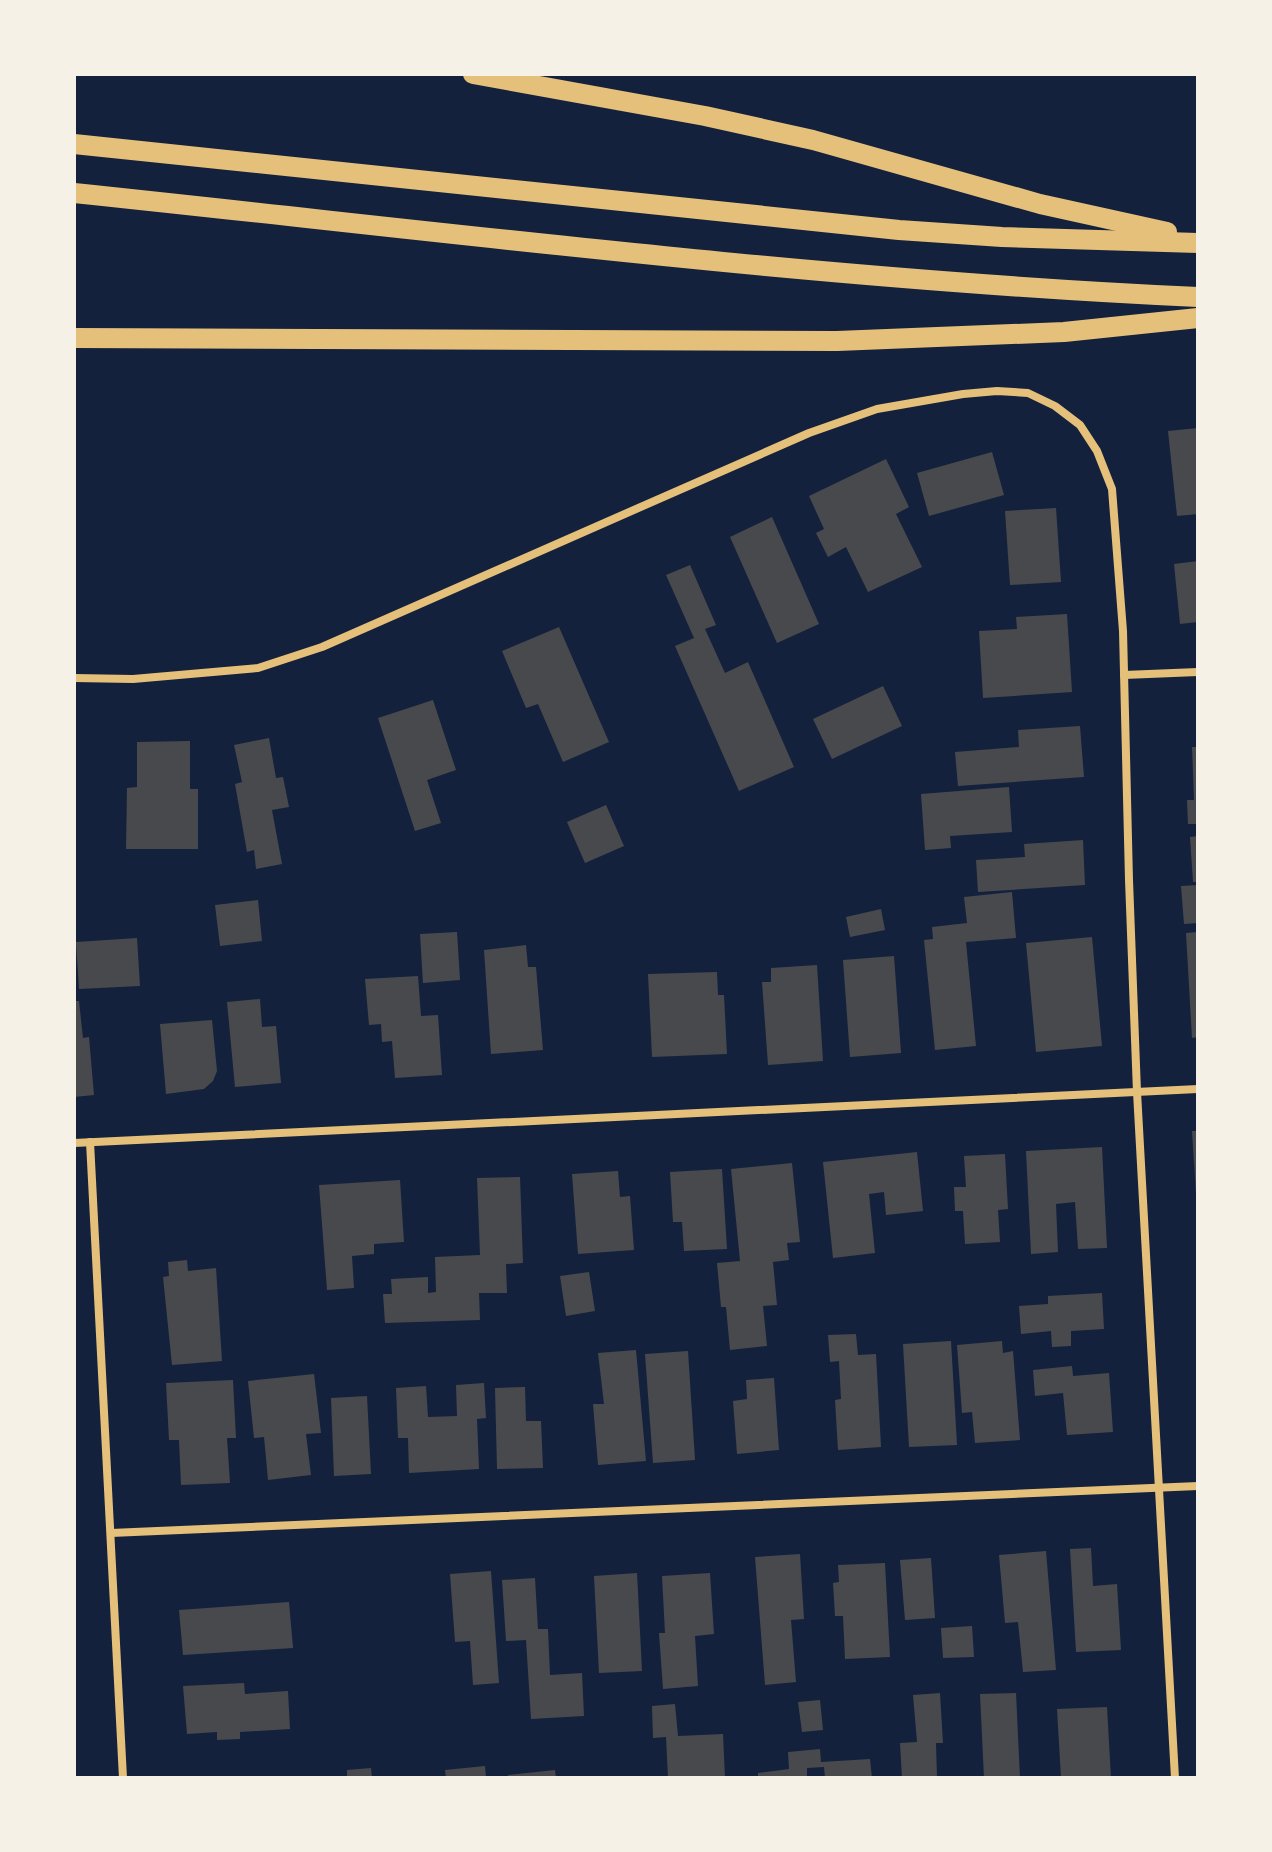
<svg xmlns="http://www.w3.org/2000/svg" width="1272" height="1852" font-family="Poppins,sans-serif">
  <rect width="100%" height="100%" fill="#14213d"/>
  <!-- building -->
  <g fill="#48494c">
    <polygon points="1198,428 1198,514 1177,516 1168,431"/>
    <polygon points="992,452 1004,495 929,516 917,473"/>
    <polygon points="886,459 909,507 896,514 922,567 868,592 846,547 828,557 816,533 824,529 809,496"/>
    <polygon points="1056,508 1061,582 1010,585 1005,511"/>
    <polygon points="772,517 819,624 777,643 730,537"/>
    <polygon points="1198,561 1198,622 1180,624 1174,564"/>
    <polygon points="690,565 716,625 705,629 725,673 748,662 794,767 739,791 675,646 694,638 666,575"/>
    <polygon points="1067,614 1072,692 983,698 979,631 1017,629 1016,617"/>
    <polygon points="559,627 609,742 563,762 538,704 526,708 502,651"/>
    <polygon points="883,686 902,726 832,759 813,719"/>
    <polygon points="433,700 456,770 427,780 441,823 415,831 378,718"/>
    <polygon points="1080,726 1084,777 958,786 955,752 1019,747 1018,730"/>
    <polygon points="269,738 276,778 283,777 289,807 272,810 282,864 256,869 254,850 247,852 235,784 242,782 234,745"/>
    <polygon points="190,741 190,789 198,789 198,849 126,849 127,788 137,787 137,742"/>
    <polygon points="1192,747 1198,747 1198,824 1188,824 1187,800 1194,800"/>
    <polygon points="1009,787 1012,832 950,836 951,848 925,850 921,794"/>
    <polygon points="606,805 624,846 585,863 567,822"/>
    <polygon points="1198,836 1198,882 1193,882 1190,837"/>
    <polygon points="1083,840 1085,885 978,892 976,860 1025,857 1024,844"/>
    <polygon points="1198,885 1198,923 1184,924 1181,886"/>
    <polygon points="1012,892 1016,938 966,942 976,1046 935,1050 924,940 933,939 932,927 967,923 964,897"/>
    <polygon points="258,900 262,941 220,946 215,905"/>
    <polygon points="881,909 885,930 850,937 846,917"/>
    <polygon points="457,932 460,980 423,983 420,934"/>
    <polygon points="1198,932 1198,1037 1192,1038 1186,933"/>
    <polygon points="1092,937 1102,1046 1036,1052 1026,943"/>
    <polygon points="137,938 140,986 79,989 76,942"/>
    <polygon points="526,945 528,967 536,967 543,1050 491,1054 484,950"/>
    <polygon points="894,956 901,1053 850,1057 843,960"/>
    <polygon points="817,965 823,1061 768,1065 762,982 771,982 771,968"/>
    <polygon points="717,972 718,995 724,995 727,1054 652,1057 648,974"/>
    <polygon points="418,976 421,1016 438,1015 442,1075 395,1078 392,1041 382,1042 381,1024 369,1025 365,979"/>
    <polygon points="260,999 262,1027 276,1026 281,1083 235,1087 227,1002"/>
    <polygon points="74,1001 79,1001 83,1038 89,1037 94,1095 74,1097"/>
    <polygon points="212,1020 217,1071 213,1081 204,1089 166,1094 160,1024"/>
    <polygon points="1192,1131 1198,1131 1198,1194 1196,1194"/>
    <polygon points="1102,1147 1107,1248 1078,1249 1075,1202 1056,1204 1058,1252 1031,1254 1026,1151"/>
    <polygon points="917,1152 923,1211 886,1215 884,1192 869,1194 875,1253 833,1258 823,1162"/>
    <polygon points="1005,1154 1008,1209 998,1210 1000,1242 965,1244 963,1211 955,1211 954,1187 966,1187 964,1156"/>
    <polygon points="792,1163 800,1242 787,1243 789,1260 773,1262 777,1305 763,1306 767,1346 730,1350 726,1307 721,1307 717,1263 740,1261 731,1169"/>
    <polygon points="722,1169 727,1249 684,1251 682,1222 673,1222 670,1172"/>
    <polygon points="618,1171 620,1197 630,1196 634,1250 578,1254 572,1174"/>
    <polygon points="520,1177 523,1263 506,1264 507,1293 479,1293 480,1320 385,1323 383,1294 392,1294 391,1279 428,1277 428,1293 436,1292 435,1257 480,1255 477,1178"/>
    <polygon points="400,1180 404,1242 374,1244 374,1254 352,1256 354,1288 327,1290 319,1185"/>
    <polygon points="187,1260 188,1271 216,1268 222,1361 172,1365 163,1277 169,1276 168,1262"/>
    <polygon points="589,1272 595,1311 566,1316 560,1276"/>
    <polygon points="1102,1293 1104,1329 1071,1331 1071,1346 1052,1347 1051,1331 1021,1334 1019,1306 1048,1304 1048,1296"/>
    <polygon points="856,1334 858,1355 876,1354 881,1447 838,1450 835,1400 841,1399 839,1361 830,1362 828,1335"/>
    <polygon points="951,1341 957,1445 909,1447 903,1344"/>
    <polygon points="1002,1341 1003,1353 1013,1351 1020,1440 975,1443 972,1412 962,1413 957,1345"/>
    <polygon points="636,1350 646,1461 598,1465 593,1404 604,1404 598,1353"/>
    <polygon points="688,1351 695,1460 653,1463 645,1354"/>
    <polygon points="1072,1366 1073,1376 1109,1373 1113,1432 1067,1435 1063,1393 1035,1396 1033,1370"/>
    <polygon points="314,1374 321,1433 306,1434 311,1475 268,1480 264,1437 254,1438 248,1381"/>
    <polygon points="774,1378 779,1450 737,1454 733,1401 747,1399 746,1380"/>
    <polygon points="233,1380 236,1438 227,1438 230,1483 181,1485 179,1440 169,1440 166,1383"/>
    <polygon points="484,1383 486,1418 477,1419 479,1469 409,1473 408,1438 398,1438 396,1388 426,1386 428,1417 457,1416 456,1385"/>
    <polygon points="525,1387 526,1421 541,1421 543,1468 497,1469 495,1388"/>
    <polygon points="367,1396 371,1474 334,1476 331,1398"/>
    <polygon points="1091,1548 1093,1586 1117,1584 1121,1650 1076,1652 1070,1549"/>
    <polygon points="1046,1551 1056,1670 1023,1672 1018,1622 1005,1623 999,1555"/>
    <polygon points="800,1554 804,1619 791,1620 796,1682 765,1685 755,1557"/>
    <polygon points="931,1558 935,1618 905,1620 900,1560"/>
    <polygon points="885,1563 890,1657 845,1659 843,1616 835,1616 833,1583 839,1582 838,1565"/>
    <polygon points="491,1571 499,1683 473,1685 470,1641 455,1642 450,1574"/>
    <polygon points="637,1573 642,1671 599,1673 594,1576"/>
    <polygon points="710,1573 714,1634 695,1636 698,1686 663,1689 659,1633 665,1633 662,1576"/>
    <polygon points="535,1578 538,1629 548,1629 550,1675 582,1673 584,1716 531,1719 526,1640 506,1641 502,1580"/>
    <polygon points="289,1602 293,1648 183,1655 179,1610"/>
    <polygon points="972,1626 974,1657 943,1658 941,1628"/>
    <polygon points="244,1683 245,1694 288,1691 290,1729 240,1732 240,1739 217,1740 217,1732 187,1734 183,1686"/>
    <polygon points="940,1693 943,1743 936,1743 937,1778 902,1778 900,1743 917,1742 913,1695"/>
    <polygon points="1016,1693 1020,1778 984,1778 980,1694"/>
    <polygon points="820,1700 823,1730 802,1732 798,1702"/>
    <polygon points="675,1704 678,1736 723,1734 725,1778 668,1778 666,1737 653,1738 652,1706"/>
    <polygon points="1107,1707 1111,1778 1061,1778 1057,1709"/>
    <polygon points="820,1749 821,1762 870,1759 872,1778 825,1778 824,1767 807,1768 807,1778 758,1778 758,1773 789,1769 788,1752"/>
    <polygon points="485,1766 486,1778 446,1778 445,1770"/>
    <polygon points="371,1768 372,1778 347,1778 347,1770"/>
    <polygon points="555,1770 556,1778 508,1778 508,1775"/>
  </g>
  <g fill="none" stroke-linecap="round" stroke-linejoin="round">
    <!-- minor -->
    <g stroke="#e5c07b" stroke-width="8">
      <polyline points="1124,675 1198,672"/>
      <polyline points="74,678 133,679 258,668 322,647 809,433 877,409 963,394 997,391 1028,393 1055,406 1080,425 1097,451 1112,489 1123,631 1129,880 1137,1092 1175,1778"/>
      <polyline points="90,1142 123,1778"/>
      <polyline points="74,1143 1198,1089"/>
      <polyline points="111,1533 1198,1486"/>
    </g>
    <!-- primary -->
    <g stroke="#e5c07b" stroke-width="20">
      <polyline points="473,74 705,116 813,140 1040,204 1167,232"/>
      <polyline points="74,144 899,230 1002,237 1198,243"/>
      <path d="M74,193c374,39 748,87 1124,104"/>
      <polyline points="74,338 837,341 1064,332 1198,318"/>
    </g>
  </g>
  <!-- border -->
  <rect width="1272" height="1852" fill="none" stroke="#f6f1e7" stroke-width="152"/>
</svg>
